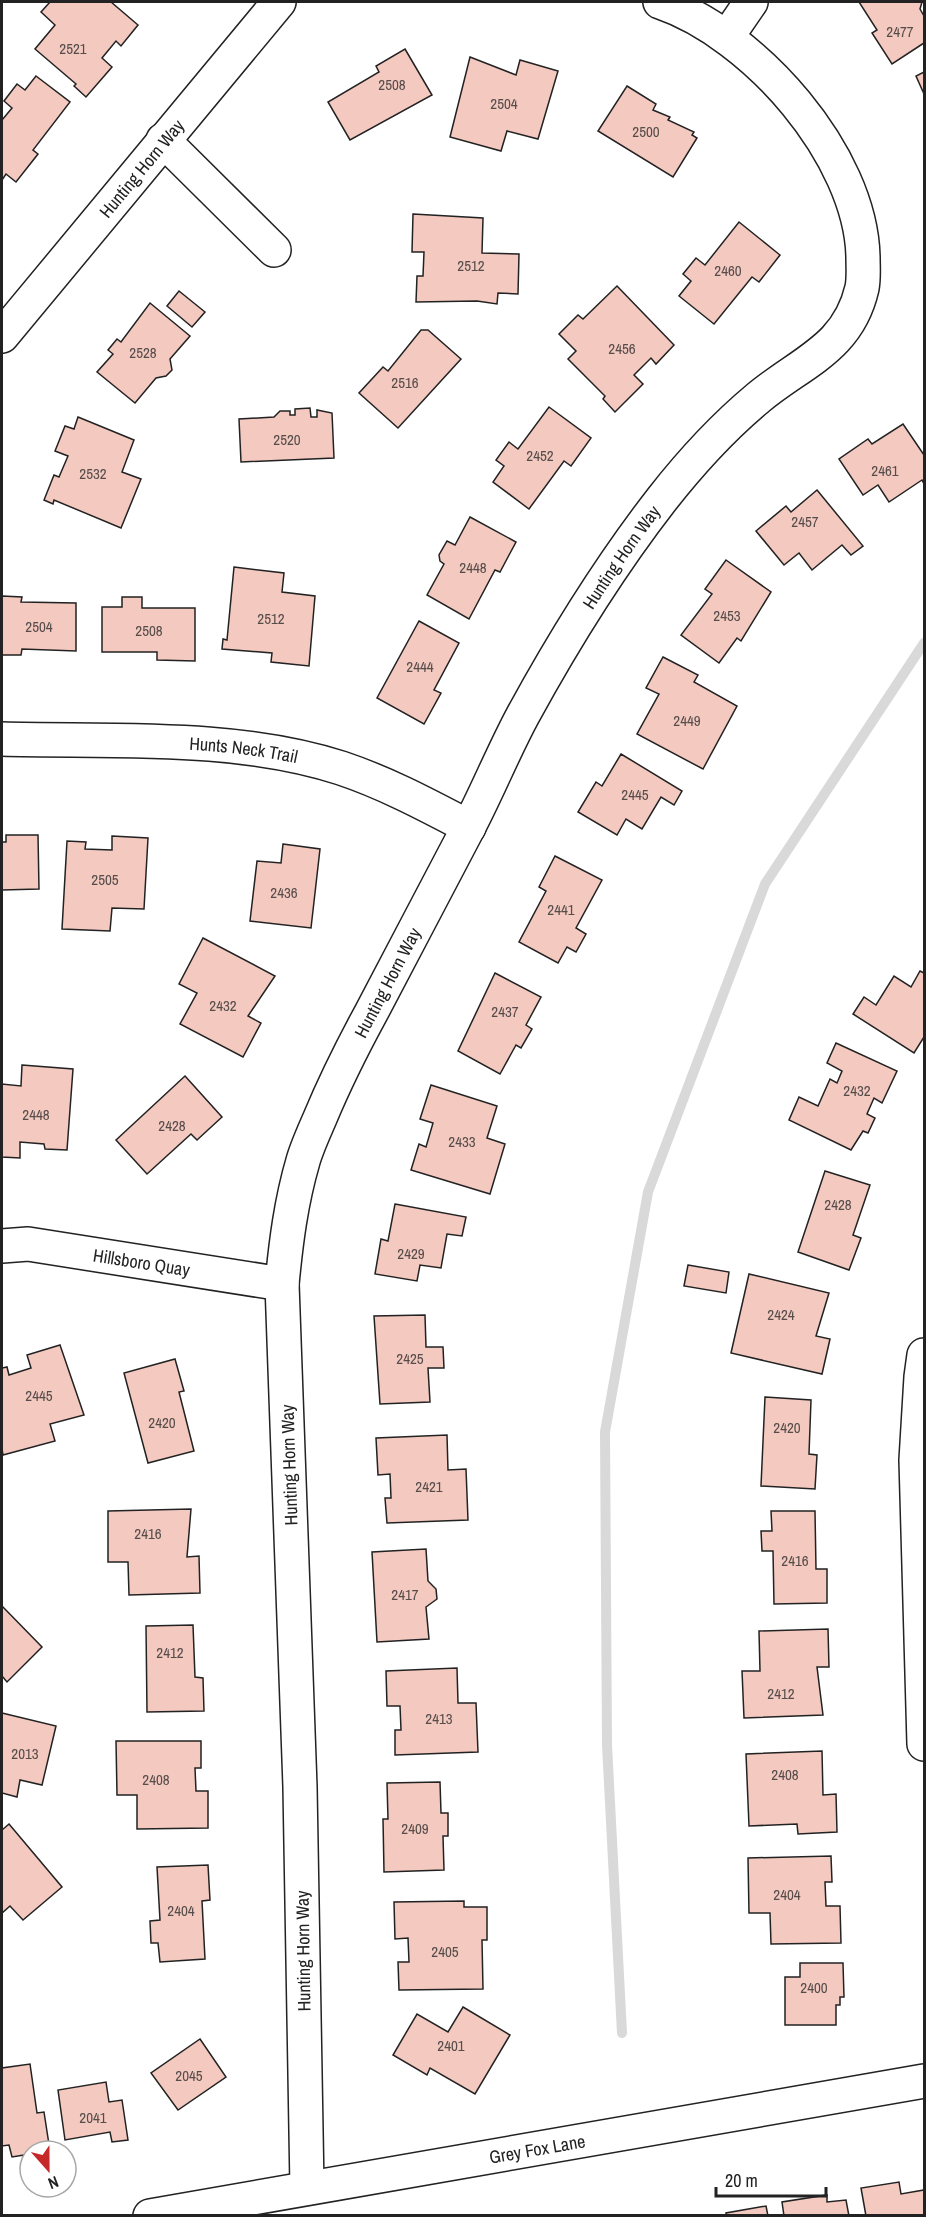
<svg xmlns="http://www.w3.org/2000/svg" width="926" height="2217" font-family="'Archivo Narrow',sans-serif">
  <rect width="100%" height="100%" fill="#fff"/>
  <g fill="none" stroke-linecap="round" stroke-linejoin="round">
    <!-- stream -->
    <polyline stroke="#d9d9d9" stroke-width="10" points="622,2033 607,1745 605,1432 648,1192 765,884 924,643"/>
  </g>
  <!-- building -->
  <g fill="#f3c9c0" stroke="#222" stroke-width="1.5">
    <polygon points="50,2 111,2 138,25 121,46 116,41 102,58 112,67 86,97 74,86 76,84 35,49 55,25 41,12"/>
    <polygon points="859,2 922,2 920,9 924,16 924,43 892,64 872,33 877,30"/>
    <polygon points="405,49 432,95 350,140 328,102 379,72 376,66"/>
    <polygon points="470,57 516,75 520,60 558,71 538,139 507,131 501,151 450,137"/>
    <polygon points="924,72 924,94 916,76"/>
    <polygon points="36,76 70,102 33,150 38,154 16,182 6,174 2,180 2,120 12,108 4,101 17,84 25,90"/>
    <polygon points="627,86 656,104 653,110 670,117 668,120 694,132 692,135 697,138 673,177 598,131"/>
    <polygon points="413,214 483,218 482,253 519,254 518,294 498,293 497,304 477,301 416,302 417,276 423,276 424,252 412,252"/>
    <polygon points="739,222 780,255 759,282 752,277 714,324 679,296 691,281 683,274 696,258 705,265"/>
    <polygon points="617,286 674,345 656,364 651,358 634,375 643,384 615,412 603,399 605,396 568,359 576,351 559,334 578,315 583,319"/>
    <polygon points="179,291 205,312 192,327 167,306"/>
    <polygon points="150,303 190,336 170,359 172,370 166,376 156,378 135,403 97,372 113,354 108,350 117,339 121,342"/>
    <polygon points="421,330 428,330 461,359 398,428 359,393 383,367 388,371"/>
    <polygon points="549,407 591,438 571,466 564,461 529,509 493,482 504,466 496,460 509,442 518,449"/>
    <polygon points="310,408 311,417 317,417 317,410 332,413 334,458 241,462 239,419 274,417 280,411 290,411 290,415 295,415 295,409"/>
    <polygon points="78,417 134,440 122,472 141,479 121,528 54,500 53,504 44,500 54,475 59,477 68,456 55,451 65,426 74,429"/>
    <polygon points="903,424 924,455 924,484 922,480 889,502 878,485 863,495 839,459 868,439 872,444"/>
    <polygon points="817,490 863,546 851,555 842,545 812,570 799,553 784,565 756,531 786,506 791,512"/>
    <polygon points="470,517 516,542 500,572 495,570 469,619 427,595 444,564 440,561 439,555 447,541 455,545"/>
    <polygon points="726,560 771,592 741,641 737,638 719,663 681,635 712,594 705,589"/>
    <polygon points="234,567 284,573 282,592 315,596 309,666 271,662 272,653 222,649 223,639 227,640"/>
    <polygon points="2,596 22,597 21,602 76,603 76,651 22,649 21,655 2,655"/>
    <polygon points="122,597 142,597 142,608 195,608 195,661 157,660 157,652 102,652 102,607 122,607"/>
    <polygon points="419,621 459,643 434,690 441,693 424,724 377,698"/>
    <polygon points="663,657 698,675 694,682 737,706 703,769 637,734 659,694 646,688"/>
    <polygon points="621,754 682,791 674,805 661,797 642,829 626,819 617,835 578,812 596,782 602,786"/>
    <polygon points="6,835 38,835 39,889 2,890 2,842 6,842"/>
    <polygon points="112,836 148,838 144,909 112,908 110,931 62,929 67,841 86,842 85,849 112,850"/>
    <polygon points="283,844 320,849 311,928 250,921 257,861 281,863"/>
    <polygon points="555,856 602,880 576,928 586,934 576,952 567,947 558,963 519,942 546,891 539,887"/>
    <polygon points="203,938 275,976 248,1016 261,1023 243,1057 180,1024 197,993 179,984"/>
    <polygon points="920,971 924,973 924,1037 914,1053 853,1014 864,997 876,1005 894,976 911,987"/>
    <polygon points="495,973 541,997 526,1025 532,1029 521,1048 516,1045 500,1074 458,1051"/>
    <polygon points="836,1043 897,1071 882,1103 874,1098 867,1114 875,1118 868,1133 863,1131 851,1150 789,1120 799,1097 818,1106 830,1079 837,1083 842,1071 827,1063"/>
    <polygon points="22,1065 73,1069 67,1150 45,1149 44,1144 20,1142 20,1158 2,1157 2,1084 21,1086"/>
    <polygon points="185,1076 222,1117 197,1140 191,1134 147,1174 116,1140"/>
    <polygon points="431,1085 497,1106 487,1138 505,1144 490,1194 411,1170 419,1144 426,1147 433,1123 420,1119"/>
    <polygon points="825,1171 870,1185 853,1235 861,1238 849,1270 798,1252"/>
    <polygon points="395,1204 466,1217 462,1236 447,1234 441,1268 420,1265 417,1281 375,1274 381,1239 388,1241"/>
    <polygon points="688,1265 729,1272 726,1293 684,1286"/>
    <polygon points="749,1274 829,1293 816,1336 830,1339 822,1374 731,1353"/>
    <polygon points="425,1315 426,1347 443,1347 444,1368 428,1368 430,1402 380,1404 374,1316"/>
    <polygon points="60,1345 84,1415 50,1424 55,1441 3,1455 2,1449 2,1368 7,1367 9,1375 31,1368 27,1355"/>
    <polygon points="175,1359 184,1391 179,1392 194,1451 148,1463 124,1373"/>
    <polygon points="765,1397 811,1400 809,1454 817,1455 815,1489 761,1486"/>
    <polygon points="447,1435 448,1470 466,1469 468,1520 387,1523 385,1498 391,1498 390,1474 378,1475 376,1438"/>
    <polygon points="191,1509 187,1557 199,1556 200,1593 129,1595 128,1562 108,1562 108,1511"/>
    <polygon points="771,1511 815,1511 816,1569 827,1569 827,1603 774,1604 773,1551 762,1551 761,1531 772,1531"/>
    <polygon points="426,1549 428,1581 436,1589 437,1599 426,1607 429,1639 377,1642 372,1552"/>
    <polygon points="2,1606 42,1647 7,1682 2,1676"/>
    <polygon points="193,1625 195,1677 203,1678 204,1711 147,1712 146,1626"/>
    <polygon points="828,1629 829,1667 817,1667 823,1715 744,1718 742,1671 760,1671 759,1631"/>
    <polygon points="457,1668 458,1703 476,1703 478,1752 395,1755 395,1730 401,1730 400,1706 387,1706 386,1671"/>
    <polygon points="2,1713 56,1726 42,1785 20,1780 17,1797 2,1793"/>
    <polygon points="116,1741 201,1741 201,1768 195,1768 196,1791 208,1791 208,1828 137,1829 137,1795 117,1795"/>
    <polygon points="822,1751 823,1795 836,1794 837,1832 798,1834 797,1824 749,1826 746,1754"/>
    <polygon points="440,1782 441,1813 448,1813 448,1836 443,1836 444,1870 384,1872 383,1819 388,1819 387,1783"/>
    <polygon points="9,1824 62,1887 23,1920 10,1906 2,1913 2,1830"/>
    <polygon points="831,1856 832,1882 825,1882 826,1906 840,1906 841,1943 771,1944 770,1913 749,1913 748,1858"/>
    <polygon points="208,1865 210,1900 202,1901 205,1959 160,1962 158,1943 151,1943 150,1921 160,1920 157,1867"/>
    <polygon points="464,1901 464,1907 487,1907 487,1940 482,1940 483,1989 399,1990 398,1962 409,1962 408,1938 395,1939 394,1902"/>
    <polygon points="800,1963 843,1963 844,1997 840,1997 840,2005 836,2005 836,2025 785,2025 785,1977 800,1977"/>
    <polygon points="463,2007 510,2035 475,2094 430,2068 427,2075 393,2055 417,2014 448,2032"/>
    <polygon points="200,2039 226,2077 178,2110 151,2073"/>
    <polygon points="30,2064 37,2113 44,2112 50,2151 30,2151 30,2154 12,2157 9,2145 2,2146 2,2068"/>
    <polygon points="106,2082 109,2102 122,2100 128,2140 112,2142 110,2132 65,2140 58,2090"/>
    <polygon points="899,2182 901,2194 924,2190 924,2216 866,2216 861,2188"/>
    <polygon points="827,2195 827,2202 846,2200 849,2216 784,2216 782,2202"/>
    <polygon points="766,2206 768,2216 726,2216 726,2213"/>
  </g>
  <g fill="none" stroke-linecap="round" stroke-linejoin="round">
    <defs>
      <g id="minor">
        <polyline points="727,37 751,2"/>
        <polyline points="163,140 274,250"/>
        <path id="s1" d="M2,336l277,-334"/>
        <path id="s2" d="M2,739c109,3 235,-5 339,29 45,15 86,37 128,59"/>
        <path id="s3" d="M2,1246l26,-2 254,40"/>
        <polyline points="924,1355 921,1377 916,1460 924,1744"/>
        <path id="s4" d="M307,2188l-7,-401 -18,-503c4,-42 9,-82 21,-123 4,-14 11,-29 17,-43 15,-36 32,-70 51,-105 31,-60 63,-119 94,-179 21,-39 37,-80 58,-119 41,-75 87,-149 139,-216 29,-37 60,-71 96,-101 43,-36 90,-49 104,-110 2,-10 1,-21 1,-31 -2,-102 -109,-223 -203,-255"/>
        <path id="s5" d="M150,2216l774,-135"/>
      </g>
    </defs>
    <!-- minor casing -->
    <use href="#minor" stroke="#222" stroke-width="36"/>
    <!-- minor -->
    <use href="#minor" stroke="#fff" stroke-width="33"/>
  </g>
  <g text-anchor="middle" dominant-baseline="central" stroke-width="4.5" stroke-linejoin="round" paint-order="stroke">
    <!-- number labels -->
    <g font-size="15" fill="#564c4a">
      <text x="900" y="31">2477</text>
      <text x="73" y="48">2521</text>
      <text x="392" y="84">2508</text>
      <text x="504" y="103">2504</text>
      <text x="646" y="131">2500</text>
      <text x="471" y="265">2512</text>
      <text x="728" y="270">2460</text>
      <text x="622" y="348">2456</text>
      <text x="143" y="352">2528</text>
      <text x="405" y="382">2516</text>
      <text x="287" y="439">2520</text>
      <text x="540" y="455">2452</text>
      <text x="885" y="470">2461</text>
      <text x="93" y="473">2532</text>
      <text x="805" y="521">2457</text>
      <text x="473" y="567">2448</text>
      <text x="727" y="615">2453</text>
      <text x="271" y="618">2512</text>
      <text x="39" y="626">2504</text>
      <text x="149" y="630">2508</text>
      <text x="420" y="666">2444</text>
      <text x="687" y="720">2449</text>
      <text x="635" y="794">2445</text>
      <text x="105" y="879">2505</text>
      <text x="284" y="892">2436</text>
      <text x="561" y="909">2441</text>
      <text x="223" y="1005">2432</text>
      <text x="505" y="1011">2437</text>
      <text x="857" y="1090">2432</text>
      <text x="36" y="1114">2448</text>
      <text x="172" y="1125">2428</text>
      <text x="462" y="1141">2433</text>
      <text x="838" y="1204">2428</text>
      <text x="411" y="1253">2429</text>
      <text x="781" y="1314">2424</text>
      <text x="410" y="1358">2425</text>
      <text x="39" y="1395">2445</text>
      <text x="162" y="1422">2420</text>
      <text x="787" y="1427">2420</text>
      <text x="429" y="1486">2421</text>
      <text x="148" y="1533">2416</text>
      <text x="795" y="1560">2416</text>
      <text x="405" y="1594">2417</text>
      <text x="170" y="1652">2412</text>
      <text x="781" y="1693">2412</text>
      <text x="439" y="1718">2413</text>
      <text x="25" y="1753">2013</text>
      <text x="785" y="1774">2408</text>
      <text x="156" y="1779">2408</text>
      <text x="415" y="1828">2409</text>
      <text x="787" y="1894">2404</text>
      <text x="181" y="1910">2404</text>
      <text x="445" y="1951">2405</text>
      <text x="814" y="1987">2400</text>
      <text x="451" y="2045">2401</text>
      <text x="189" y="2075">2045</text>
      <text x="93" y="2117">2041</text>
    </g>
    <!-- street labels -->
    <g font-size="18" fill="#222" stroke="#fff">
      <text stroke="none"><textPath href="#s1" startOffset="218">Hunting Horn Way</textPath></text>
      <text stroke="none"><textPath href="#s4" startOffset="1713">Hunting Horn Way</textPath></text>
      <text stroke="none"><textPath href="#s2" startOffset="242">Hunts Neck Trail</textPath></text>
      <text stroke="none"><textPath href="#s4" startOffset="1227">Hunting Horn Way</textPath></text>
      <text stroke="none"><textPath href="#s3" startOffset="141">Hillsboro Quay</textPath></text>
      <text transform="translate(289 1465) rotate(-92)">Hunting Horn Way</text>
      <text transform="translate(303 1951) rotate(-91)">Hunting Horn Way</text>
      <text stroke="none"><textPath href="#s5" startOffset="393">Grey Fox Lane</textPath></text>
    </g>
  </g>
  <!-- border -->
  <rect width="926" height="2217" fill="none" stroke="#222222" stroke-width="6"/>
  <!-- north arrow -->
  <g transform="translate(48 2169) rotate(159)"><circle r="28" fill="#ffffff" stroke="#a7a7a7" stroke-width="1.5"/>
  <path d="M0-4.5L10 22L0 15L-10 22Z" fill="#c62828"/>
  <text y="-9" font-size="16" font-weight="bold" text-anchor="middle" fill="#222222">N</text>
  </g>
  <!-- scale -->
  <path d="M716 2187v9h110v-9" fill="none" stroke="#222222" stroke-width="3"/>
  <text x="725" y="2187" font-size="18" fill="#222222" stroke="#ffffff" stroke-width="4.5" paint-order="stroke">20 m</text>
</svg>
